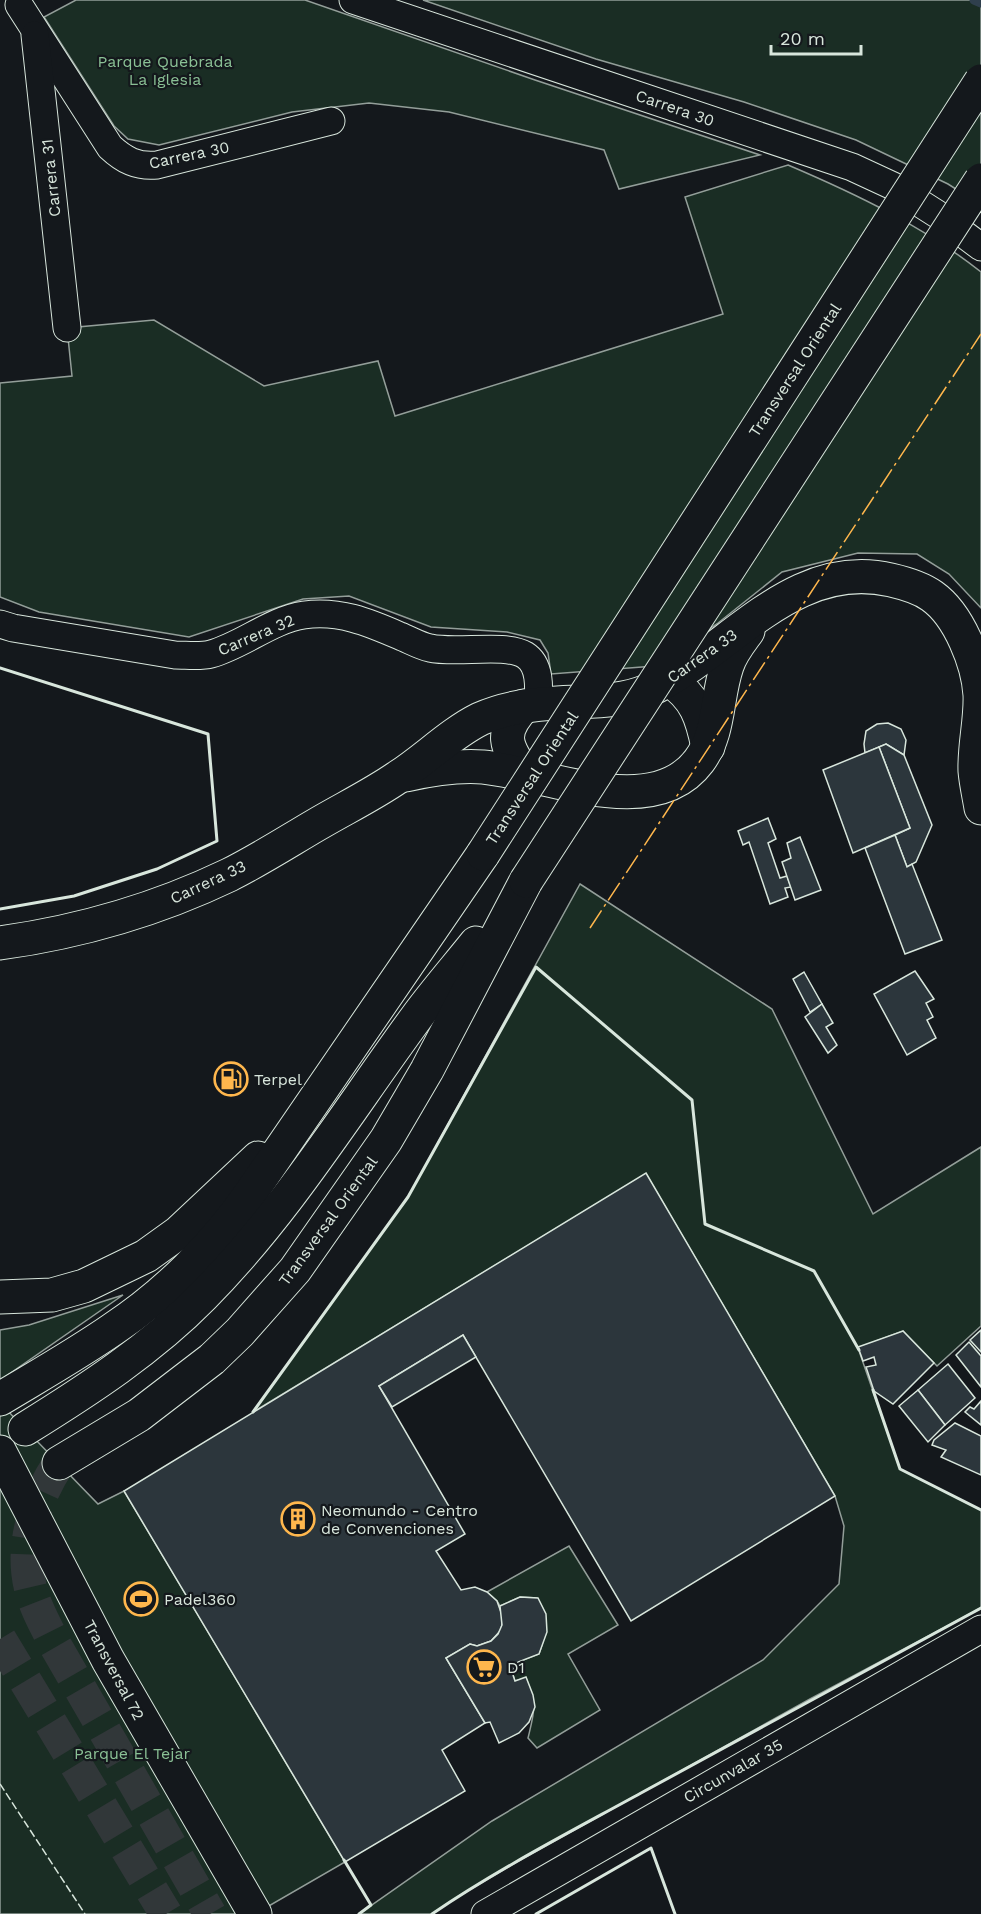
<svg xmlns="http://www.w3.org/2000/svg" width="981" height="1914" font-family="'Work Sans',sans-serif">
  <rect width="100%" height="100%" fill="#14181c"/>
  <!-- green -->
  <g fill="#1a2d24" stroke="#939e99" stroke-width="1.5">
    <polygon points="76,0 305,0 535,80 760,155 619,189 604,150 449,112 369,103 292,112 159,145 128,139 114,126 44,17"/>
    <polygon points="423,0 981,0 981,205 948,184 856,140 744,102 596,59"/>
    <path d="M788,165c68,29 135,61 193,107v336l-32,-34 -32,-20 -59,-1 -76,19 -64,51 -63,43 -104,8 -3,-21 -8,-13 -33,-8 -76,-5 -82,-31 -46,3 -114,38 -150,-25 -39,-15v-214l72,-7 -5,-48 87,-8 110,66 114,-25 17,55 328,-102 -38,-117z"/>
    <polygon points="580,884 772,1009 873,1214 981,1147 981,1326 937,1366 903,1331 858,1348 900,1469 981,1510 981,1608 810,1699 524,1858 459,1896 432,1914 359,1914 492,1821 763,1660 839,1584 844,1526 835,1496 646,1174 253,1412 408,1197"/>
    <polygon points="123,1295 5,1377 0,1394 0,1330 29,1325"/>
    <polygon points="0,1403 98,1504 124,1491 345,1862 255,1914 0,1914"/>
    <path d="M569,1546l49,79 -50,29 32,56 -63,38 -9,-10c7,-29 9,-32 -2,-60l-11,3 -3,-9 6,-10 21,-8c8,-23 11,-33 -2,-56l-17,-1 -20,9 -3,-5 -10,-9z"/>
  </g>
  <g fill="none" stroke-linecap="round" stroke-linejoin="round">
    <!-- stream -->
    <polyline stroke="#2f3f4d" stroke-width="9" points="974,0 981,3"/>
  </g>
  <!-- building -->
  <g fill="#2c363c" stroke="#d8e6dc" stroke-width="1.5">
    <polygon points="888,723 901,729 906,740 904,755 886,744 865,753 864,744 866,731 877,724"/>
    <polygon points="886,744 904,755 932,825 916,862 907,867 895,835 910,828 879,747"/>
    <polygon points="879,747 910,828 853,853 823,770"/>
    <polygon points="768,818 776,839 768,843 780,878 787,876 791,887 785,888 788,897 770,904 749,842 743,845 738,831"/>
    <polygon points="895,835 907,867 912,864 942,940 905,954 865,848"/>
    <polygon points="800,837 821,890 795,900 782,862 791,858 787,843"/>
    <polygon points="915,971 934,999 926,1003 933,1017 927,1020 936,1038 907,1055 874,994"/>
    <polygon points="804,972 822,1004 810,1012 793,979"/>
    <polygon points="822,1004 833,1023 826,1027 837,1045 828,1053 805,1017"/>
    <polygon points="646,1173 835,1496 631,1621 463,1335 379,1386 465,1534 436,1551 461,1590 475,1587 487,1592 497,1601 503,1618 501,1630 491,1641 477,1646 470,1644 446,1658 485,1723 442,1750 465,1791 345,1862 124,1491"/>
    <polygon points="981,1330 981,1352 970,1340"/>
    <polygon points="903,1331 934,1363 893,1404 874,1391 866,1367 876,1365 874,1357 863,1361 858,1347"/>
    <polygon points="463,1335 476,1357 392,1407 379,1386"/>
    <polygon points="969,1342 981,1356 981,1387 956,1355"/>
    <polygon points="948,1364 975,1398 945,1425 918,1390"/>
    <polygon points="918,1390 945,1425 928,1442 899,1406"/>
    <polygon points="981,1401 981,1425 965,1412 970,1407 974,1409"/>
    <polygon points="955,1423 981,1436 981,1475 941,1457 946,1450 932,1445 934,1440"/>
    <polygon points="520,1597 538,1598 546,1614 547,1632 539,1654 518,1662 512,1672 515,1681 526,1677 533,1695 535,1707 529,1722 519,1733 499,1743 490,1722 485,1723 446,1658 470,1644 477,1646 491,1641 498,1634 502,1625 500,1606"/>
  </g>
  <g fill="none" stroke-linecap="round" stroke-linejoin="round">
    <!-- secondary-tunnel -->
    <g stroke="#313739" stroke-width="33" stroke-dasharray="33 16" stroke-linecap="butt">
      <path d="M59,1463c-27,41 -43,94 -23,142 5,13 12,25 18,38l156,271"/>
      <polyline points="0,1639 166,1914"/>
    </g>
    <defs>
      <g id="street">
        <polyline points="353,0 852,167 893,186 937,214 981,247"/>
        <path d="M19,5l91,142c14,13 27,20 47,18l174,-44"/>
        <polyline points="35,35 67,328"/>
        <path d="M0,624l13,4 162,27c12,0 25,2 36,-1 32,-9 60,-34 93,-39 35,-5 64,7 96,21 10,4 20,10 30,12 26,6 75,-5 95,7 16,10 14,34 13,50"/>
        <polyline points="485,1914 981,1629"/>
      </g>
      <g id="secondary">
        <path d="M669,680c27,17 33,38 39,67"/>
        <path d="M524,706c-25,27 -19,40 1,68"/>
        <path d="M406,775c26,-6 50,-10 77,-8 62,6 170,56 216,-6 21,-28 17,-63 28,-95 4,-13 13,-24 21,-35"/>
        <path d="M0,943c79,-11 156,-33 229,-68 30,-15 58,-33 87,-50 27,-16 56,-30 82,-48 28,-18 52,-43 82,-58 31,-14 66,-16 99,-17 22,-1 47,-2 68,-11 82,-37 144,-134 244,-111 13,3 30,8 41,16 27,19 46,67 48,99 1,25 -6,51 -5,76 1,12 4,25 6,37"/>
        <polyline points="0,1297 52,1295 84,1286 146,1256 178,1233 258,1158"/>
        <path d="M0,1399c38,-23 77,-45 113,-70 53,-35 101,-83 137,-135l233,-340"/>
        <path d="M25,1429c63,-39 126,-80 178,-133 83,-84 144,-184 213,-278 19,-26 40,-50 60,-75"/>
        <polyline points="0,1452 108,1660 255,1914"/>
        <polyline points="59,1463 139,1415 212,1359 240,1332 295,1270 386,1140 427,1070 526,881"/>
      </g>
    </defs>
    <!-- street casing -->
    <use href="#street" stroke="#d8e6dc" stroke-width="29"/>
    <!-- secondary casing -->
    <use href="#secondary" stroke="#d8e6dc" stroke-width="35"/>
    <!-- street -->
    <use href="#street" stroke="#14181c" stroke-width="27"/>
    <!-- secondary -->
    <use href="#secondary" stroke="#14181c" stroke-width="33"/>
    <defs>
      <g id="secondary-bridge">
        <polyline points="483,854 981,81"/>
        <polyline points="526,881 981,180"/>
      </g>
    </defs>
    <!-- secondary-bridge casing -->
    <use href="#secondary-bridge" stroke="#d8e6dc" stroke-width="35" stroke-linecap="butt"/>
    <!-- secondary-bridge -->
    <use href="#secondary-bridge" stroke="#14181c" stroke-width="33"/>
    <!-- fence -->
    <polyline stroke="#d8e6dc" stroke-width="1.5" stroke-dasharray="8 3" stroke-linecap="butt" points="0,1784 85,1914"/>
    <!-- wall -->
    <g stroke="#d8e6dc" stroke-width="3">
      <polyline points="0,668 208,734 217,841 157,869 74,896 0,909"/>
      <polyline points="873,1390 900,1469 981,1510"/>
      <polyline points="253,1412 408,1197 536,967 692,1100 705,1224 814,1271 859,1350"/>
      <polyline points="344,1860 371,1905 359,1914"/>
      <path d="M432,1914c66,-45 138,-82 209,-121 113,-62 226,-124 340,-185"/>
      <polyline points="536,1914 651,1848 675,1914"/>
    </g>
    <!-- power -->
    <polyline stroke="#ffb74d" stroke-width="1.5" stroke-dasharray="21 4.5 3 4.5" stroke-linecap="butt" points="590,928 981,334"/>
  </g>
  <!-- icons -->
  <defs>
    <symbol id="fuel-ring" viewBox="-11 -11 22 22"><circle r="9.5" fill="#14181c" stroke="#ffb74d" stroke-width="1.5"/><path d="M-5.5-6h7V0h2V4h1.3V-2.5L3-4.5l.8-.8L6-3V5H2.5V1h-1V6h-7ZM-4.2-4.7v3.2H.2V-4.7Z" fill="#ffb74d"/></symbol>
    <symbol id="building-ring" viewBox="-11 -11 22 22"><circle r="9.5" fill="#14181c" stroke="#ffb74d" stroke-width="1.5"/><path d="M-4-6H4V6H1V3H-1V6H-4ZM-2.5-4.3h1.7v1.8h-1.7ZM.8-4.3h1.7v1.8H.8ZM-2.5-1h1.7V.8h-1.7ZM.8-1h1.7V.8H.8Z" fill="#ffb74d"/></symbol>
    <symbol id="stadium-ring" viewBox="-11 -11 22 22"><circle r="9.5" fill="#14181c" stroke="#ffb74d" stroke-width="1.5"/><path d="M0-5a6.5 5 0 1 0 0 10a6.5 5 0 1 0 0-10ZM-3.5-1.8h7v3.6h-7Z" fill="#ffb74d"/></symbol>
    <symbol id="supermarket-ring" viewBox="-11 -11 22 22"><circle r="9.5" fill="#14181c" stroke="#ffb74d" stroke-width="1.5"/><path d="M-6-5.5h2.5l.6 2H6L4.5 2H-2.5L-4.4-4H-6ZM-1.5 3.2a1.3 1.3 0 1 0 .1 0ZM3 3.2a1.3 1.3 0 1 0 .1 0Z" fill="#ffb74d"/></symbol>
  </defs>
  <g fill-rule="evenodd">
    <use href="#fuel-ring" x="212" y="1060" width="38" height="38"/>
    <use href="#building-ring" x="279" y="1500" width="38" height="38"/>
    <use href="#stadium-ring" x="122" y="1580" width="38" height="38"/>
    <use href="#supermarket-ring" x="465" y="1648" width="38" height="38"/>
  </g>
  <g text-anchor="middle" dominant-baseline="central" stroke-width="4.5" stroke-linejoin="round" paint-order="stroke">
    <!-- park labels -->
    <g font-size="16" fill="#8ac095" stroke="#14181c">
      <text x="165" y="61">Parque Quebrada<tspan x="165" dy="18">La Iglesia</tspan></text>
      <text x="132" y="1753">Parque El Tejar</text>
    </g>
    <!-- street labels -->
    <g font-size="16" fill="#d8e6dc" stroke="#14181c">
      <text transform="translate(675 108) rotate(19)">Carrera 30</text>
      <text transform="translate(189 155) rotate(-12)">Carrera 30</text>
      <text transform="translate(51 178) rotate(-96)">Carrera 31</text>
      <text transform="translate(795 370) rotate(-57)">Transversal Oriental</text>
      <text transform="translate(256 635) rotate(-23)">Carrera 32</text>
      <text transform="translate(702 656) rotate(-35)">Carrera 33</text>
      <text transform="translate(532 778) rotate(-57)">Transversal Oriental</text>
      <text transform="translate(208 882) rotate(-25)">Carrera 33</text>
      <text transform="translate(328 1221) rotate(-54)">Transversal Oriental</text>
      <text transform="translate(114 1670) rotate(62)">Transversal 72</text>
      <text transform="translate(733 1771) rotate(-30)">Circunvalar 35</text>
    </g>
    <!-- poi labels -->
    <g font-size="16" fill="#d8e6dc" stroke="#14181c" text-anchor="start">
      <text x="254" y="1079">Terpel</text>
      <text x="321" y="1510">Neomundo - Centro<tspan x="321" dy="18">de Convenciones</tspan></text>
      <text x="164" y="1599">Padel360</text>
      <text x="507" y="1667">D1</text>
    </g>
  </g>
  <!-- scale -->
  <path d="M771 45v9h90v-9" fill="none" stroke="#d8e6dc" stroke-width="3"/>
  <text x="780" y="45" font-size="18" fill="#d8e6dc" stroke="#14181c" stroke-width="4.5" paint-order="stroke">20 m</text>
</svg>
